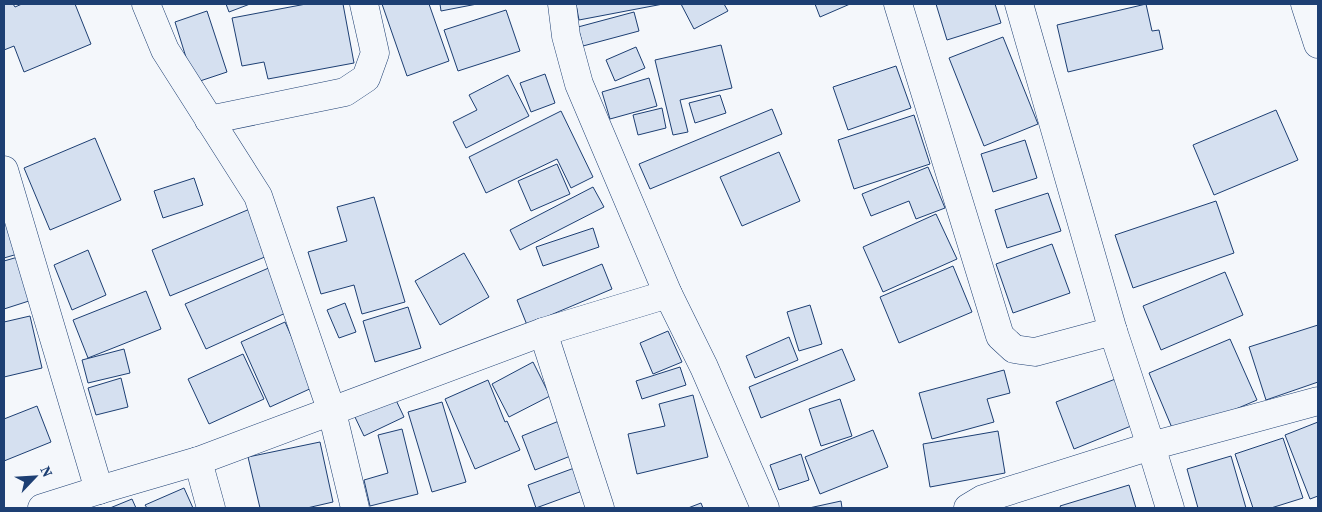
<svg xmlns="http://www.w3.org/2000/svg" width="1322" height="512" font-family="'Source Serif 4',serif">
  <rect width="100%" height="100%" fill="#f4f7fb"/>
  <!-- building -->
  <g fill="#d5e0f0" stroke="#1d3f73">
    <polygon points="4,4 13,4 15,7 22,4 75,4 91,44 24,72 14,46 4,50"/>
    <polygon points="226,4 250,4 229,12"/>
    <polygon points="306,4 343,4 354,63 268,79 264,62 242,66 232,18"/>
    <polygon points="382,4 429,4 449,61 407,76"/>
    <polygon points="440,4 477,4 441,11"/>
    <polygon points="576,4 663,4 579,20"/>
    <polygon points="681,4 724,4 728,11 694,29"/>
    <polygon points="815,4 850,4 820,17"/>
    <polygon points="936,4 995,4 1001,23 947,40"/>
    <polygon points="1146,4 1152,31 1159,30 1163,49 1068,72 1057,25"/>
    <polygon points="506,10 520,51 458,71 444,30"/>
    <polygon points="207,11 227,72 194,83 175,22"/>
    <polygon points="634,12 639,31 583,46 578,27"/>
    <polygon points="1003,37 1038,124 984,146 949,58"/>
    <polygon points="721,45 732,88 680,100 688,132 673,135 655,60"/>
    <polygon points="636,47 645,68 615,81 606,60"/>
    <polygon points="896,66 911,108 848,130 833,87"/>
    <polygon points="545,74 555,103 531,112 520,83"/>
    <polygon points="508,75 529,116 466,148 453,122 477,110 469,95"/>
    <polygon points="649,78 657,106 610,119 602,92"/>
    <polygon points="720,95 726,113 695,123 689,103"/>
    <polygon points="662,108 666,128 638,135 633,115"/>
    <polygon points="772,109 782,134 650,189 639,164"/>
    <polygon points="1276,110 1298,160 1214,195 1193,145"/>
    <polygon points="561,111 593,177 571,188 557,159 486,193 469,157"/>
    <polygon points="914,115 930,164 854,189 838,140"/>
    <polygon points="95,138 121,200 50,230 24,168"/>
    <polygon points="1025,140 1037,178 993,192 981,154"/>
    <polygon points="779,152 800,201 742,226 720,177"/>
    <polygon points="557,164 570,194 531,211 518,181"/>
    <polygon points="928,167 945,208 916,219 909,201 871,216 862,194"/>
    <polygon points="194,178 203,205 163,218 154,191"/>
    <polygon points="593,187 604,207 520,250 510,230"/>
    <polygon points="1048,193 1061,231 1007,248 995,210"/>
    <polygon points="374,197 405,302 362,314 354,285 321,294 308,252 347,241 337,207"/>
    <polygon points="1216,201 1234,253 1133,288 1115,235"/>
    <polygon points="257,206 277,252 170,296 152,250"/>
    <polygon points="4,209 21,253 4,258"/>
    <polygon points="936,214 957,259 883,292 863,247"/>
    <polygon points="593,228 599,247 543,266 536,247"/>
    <polygon points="1052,244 1070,293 1013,313 996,264"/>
    <polygon points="88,250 106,295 72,310 54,265"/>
    <polygon points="464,253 489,297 440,325 415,281"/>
    <polygon points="18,257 32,300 4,309 4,261"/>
    <polygon points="602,264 612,289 527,325 517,300"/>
    <polygon points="953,266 972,312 899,343 880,297"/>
    <polygon points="271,267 290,311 206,349 185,304"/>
    <polygon points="1225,272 1243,315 1161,350 1143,306"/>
    <polygon points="146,291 161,329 88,358 73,320"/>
    <polygon points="345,303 356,332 339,338 327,310"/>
    <polygon points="810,305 822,344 799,351 787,312"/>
    <polygon points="408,307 421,348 375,362 363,321"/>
    <polygon points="30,316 42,368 4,377 4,322"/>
    <polygon points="285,322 314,387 270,407 241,342"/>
    <polygon points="1318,325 1318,382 1266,400 1249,347"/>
    <polygon points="668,331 682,362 653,374 640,343"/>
    <polygon points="789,337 798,360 755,378 746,356"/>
    <polygon points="1230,339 1257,400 1175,435 1149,373"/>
    <polygon points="124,349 130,373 88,383 82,360"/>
    <polygon points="842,349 855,380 761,418 749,387"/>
    <polygon points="243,354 264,399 209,424 188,379"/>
    <polygon points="533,362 550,396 509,417 492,384"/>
    <polygon points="680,367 686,385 642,399 636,381"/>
    <polygon points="1004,370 1010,393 987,399 994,422 932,439 919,393"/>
    <polygon points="121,378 128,407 96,415 88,388"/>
    <polygon points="1118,378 1136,424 1074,449 1056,402"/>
    <polygon points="488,380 505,422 507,421 520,450 475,469 445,399"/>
    <polygon points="693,395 708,457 637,474 628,434 665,426 659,404"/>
    <polygon points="394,396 404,417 364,436 354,415"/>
    <polygon points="840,399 852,436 821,446 809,409"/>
    <polygon points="442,402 466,482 432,492 408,412"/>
    <polygon points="37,406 51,442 4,461 4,419"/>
    <polygon points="559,421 573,455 535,470 522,436"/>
    <polygon points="1318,422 1318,496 1310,499 1285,435"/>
    <polygon points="402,429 418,494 370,506 364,480 388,473 378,435"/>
    <polygon points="873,430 888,467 820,494 805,457"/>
    <polygon points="998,431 1005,473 930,487 923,444"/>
    <polygon points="1283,438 1303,498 1271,508 1253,508 1235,454"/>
    <polygon points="320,442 333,502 307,508 260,508 248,457"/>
    <polygon points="801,454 809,480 779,490 770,465"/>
    <polygon points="1231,456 1246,508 1198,508 1187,469"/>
    <polygon points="577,467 585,490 536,508 528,485"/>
    <polygon points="1129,485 1136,508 1061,508 1060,506"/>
    <polygon points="184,488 193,508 147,508 145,505"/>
    <polygon points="132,499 136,508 110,508"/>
    <polygon points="841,501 842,508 809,508"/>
    <polygon points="701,503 703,508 688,508"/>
  </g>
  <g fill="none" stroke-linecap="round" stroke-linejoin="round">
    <defs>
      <g id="minor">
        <polyline points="146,4 165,50 258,196 332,412 355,508"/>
        <polyline points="562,4 566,36 579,84 668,294 704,367 765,508"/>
        <polyline points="898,4 1000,336 1014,349 1035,352 1113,331"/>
        <polyline points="1019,4 1113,331 1151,446 1170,508"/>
        <polyline points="1305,4 1318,44"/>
        <polyline points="209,120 345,92 366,78 375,53 364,4"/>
        <polyline points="4,170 99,490"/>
        <polyline points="543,332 600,508"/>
        <polyline points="198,461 211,508"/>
        <polyline points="42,508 99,490 198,461 543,332 668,294"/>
        <polyline points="968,508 983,499 1151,446 1318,401"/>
      </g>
    </defs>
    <!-- minor casing -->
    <use href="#minor" stroke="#1d3f73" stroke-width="29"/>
    <!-- minor -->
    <use href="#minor" stroke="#f4f7fb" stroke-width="28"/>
  </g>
  <!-- border -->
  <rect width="1322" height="512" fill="none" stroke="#1d3f73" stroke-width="10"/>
  <!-- north arrow -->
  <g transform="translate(35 477) rotate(65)" stroke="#f4f7fb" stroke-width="4" paint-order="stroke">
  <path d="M0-4L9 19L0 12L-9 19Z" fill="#1d3f73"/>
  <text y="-8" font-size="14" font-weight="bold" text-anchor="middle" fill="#1d3f73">N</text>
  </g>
</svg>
